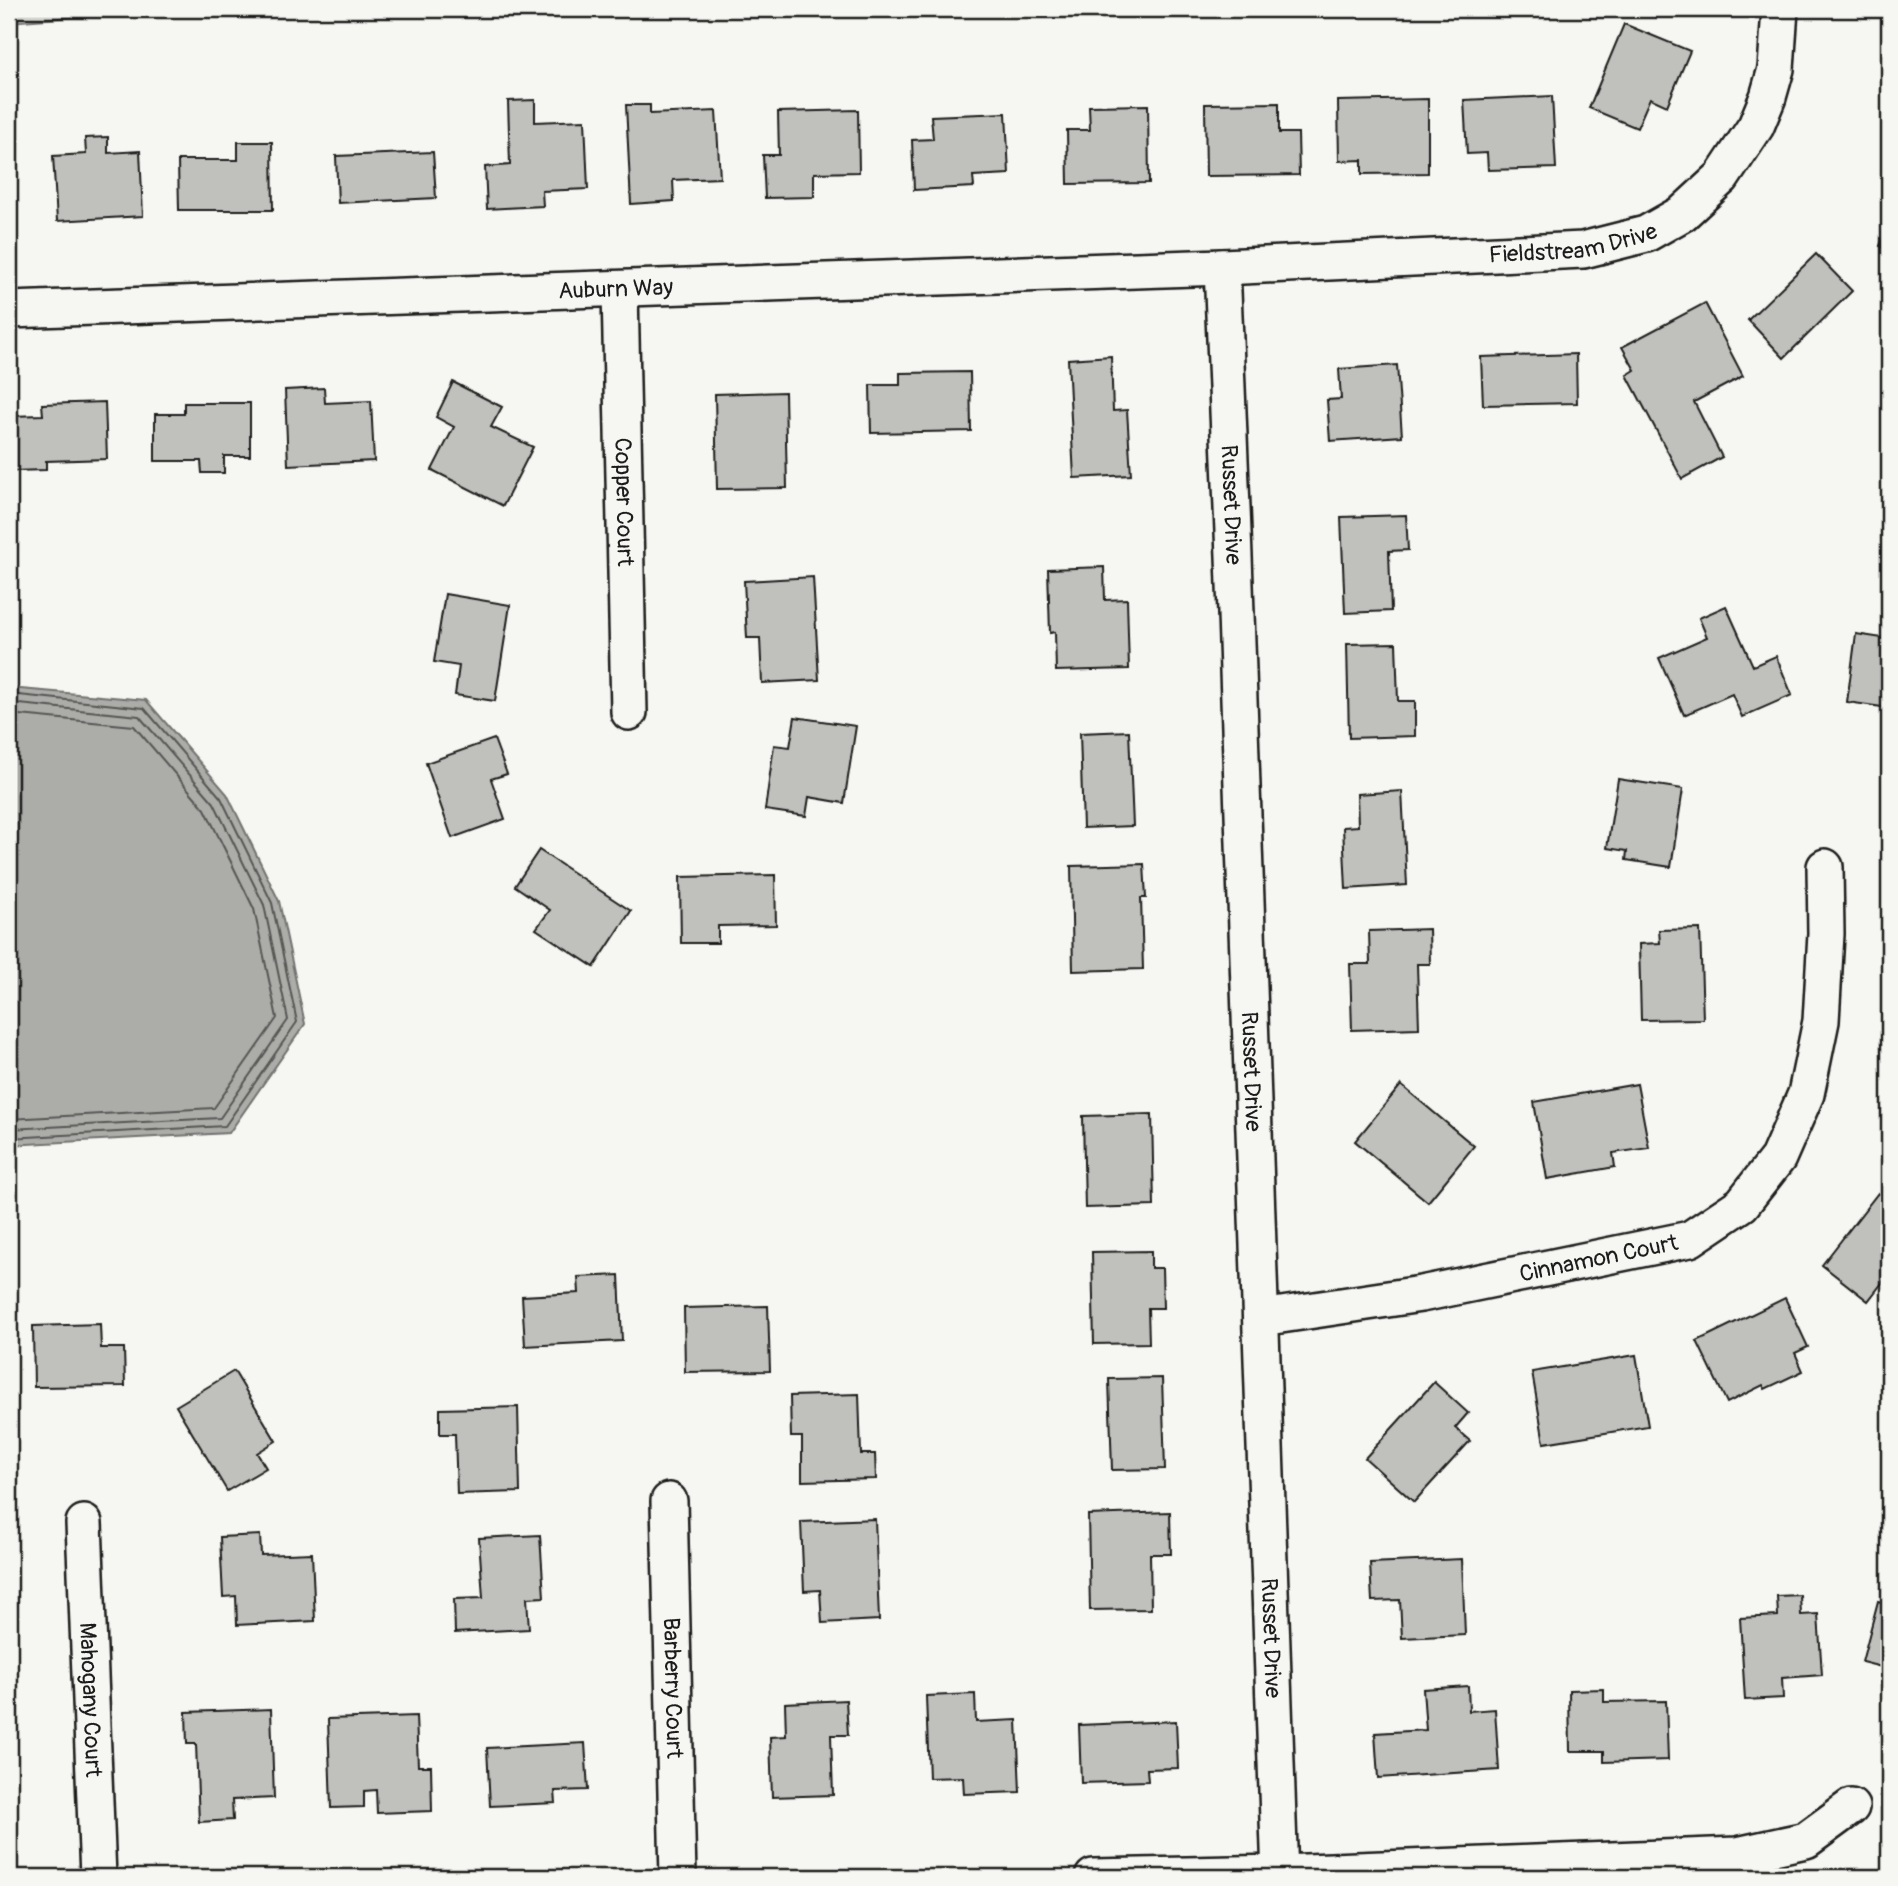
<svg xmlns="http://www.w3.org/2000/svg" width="1898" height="1886" font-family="Pangolin,sans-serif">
  <rect width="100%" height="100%" fill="#f6f6f2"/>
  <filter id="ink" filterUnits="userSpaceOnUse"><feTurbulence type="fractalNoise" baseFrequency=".0143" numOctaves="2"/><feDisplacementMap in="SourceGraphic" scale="14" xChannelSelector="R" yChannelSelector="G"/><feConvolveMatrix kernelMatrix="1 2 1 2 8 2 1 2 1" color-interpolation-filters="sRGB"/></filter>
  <g filter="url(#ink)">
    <!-- green -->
    <polygon fill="#d6d6d2" stroke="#797977" stroke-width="2" points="9,9 72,9 72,17 9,22"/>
    <!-- water -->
    <polygon fill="#acaca9" stroke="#727271" stroke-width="2" points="9,688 146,700 227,794 279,901 305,1024 229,1133 9,1145"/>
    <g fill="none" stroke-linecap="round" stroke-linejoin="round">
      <!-- shore -->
      <g stroke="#565654" stroke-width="2">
        <polyline points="9,694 144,708 221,798 272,903 297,1022 225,1126 9,1138"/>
        <polyline points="9,703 139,716 214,803 264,905 288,1020 220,1118 9,1129"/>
        <polyline points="9,714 134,726 205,809 254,909 277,1018 214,1108 9,1119"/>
      </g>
    </g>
    <!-- building -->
    <g fill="#c0c0bd" stroke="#1c1c1c" stroke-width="2">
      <polygon points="1624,24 1690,51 1667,106 1650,98 1637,128 1589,108"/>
      <polygon points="1552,96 1556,168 1488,170 1487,153 1467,154 1464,100"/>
      <polygon points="1428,99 1428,173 1362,174 1362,160 1339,161 1338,101"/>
      <polygon points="535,100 535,122 585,120 588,189 542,191 543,206 487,209 485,167 510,165 508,101"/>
      <polygon points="1279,103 1279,133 1298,133 1299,175 1206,176 1205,104"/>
      <polygon points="626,105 650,105 650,114 716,111 720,178 673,180 674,201 631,204"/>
      <polygon points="1148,105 1149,183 1068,184 1067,130 1090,130 1089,106"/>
      <polygon points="858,110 859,172 814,173 814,197 765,198 763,155 779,155 778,112"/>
      <polygon points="1006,113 1009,174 973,176 974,187 914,190 912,140 933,139 931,116"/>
      <polygon points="108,137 108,153 140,151 143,216 57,221 53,156 86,154 85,138"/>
      <polygon points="238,142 272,142 273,210 179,210 178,160 238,160"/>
      <polygon points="433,152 436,198 338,203 336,156"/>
      <polygon points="1889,224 1889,250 1880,246"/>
      <polygon points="1816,254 1852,291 1784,358 1748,320"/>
      <polygon points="1705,303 1743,376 1694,402 1722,457 1682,479 1627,375 1635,370 1622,347"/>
      <polygon points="1576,354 1577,403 1483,405 1481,357"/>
      <polygon points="1111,356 1113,411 1127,410 1131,475 1074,478 1068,359"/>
      <polygon points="1397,365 1402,436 1330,441 1327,400 1341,399 1339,369"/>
      <polygon points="970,372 971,431 871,433 870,385 900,385 900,373"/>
      <polygon points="453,382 502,407 491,427 533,447 503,506 432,470 454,427 436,417"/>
      <polygon points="324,388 325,403 371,401 374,461 288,465 285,390"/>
      <polygon points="785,392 787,488 717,489 715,394"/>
      <polygon points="105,402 107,459 46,461 46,470 12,471 11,416 43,415 42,404"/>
      <polygon points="184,403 250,403 250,456 224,456 224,473 202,473 201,461 155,461 155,414 184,414"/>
      <polygon points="1406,515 1408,550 1389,551 1391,611 1345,613 1341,517"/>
      <polygon points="1104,567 1105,600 1127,599 1129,669 1056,671 1055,632 1050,633 1048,569"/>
      <polygon points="813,577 819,680 762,683 760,638 747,638 744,581"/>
      <polygon points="445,594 510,605 495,701 455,695 459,666 434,662"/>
      <polygon points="1726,606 1753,666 1776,656 1792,695 1742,717 1732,694 1684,715 1659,658 1707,637 1699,618"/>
      <polygon points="1856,634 1889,639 1889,708 1847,702"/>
      <polygon points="1396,643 1398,701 1415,701 1415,736 1349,738 1347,644"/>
      <polygon points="795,717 856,726 844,803 809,797 806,816 765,810 774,745 790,747"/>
      <polygon points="1129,731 1133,826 1083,828 1080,733"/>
      <polygon points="494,739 507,774 491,779 505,819 452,838 426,763"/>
      <polygon points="1618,779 1683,789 1671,867 1626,860 1627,851 1607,848"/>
      <polygon points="1402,791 1407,885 1346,889 1343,827 1358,826 1357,794"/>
      <polygon points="539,850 631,911 594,967 536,929 550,910 515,886"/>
      <polygon points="1144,864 1146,898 1141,898 1143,969 1073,971 1071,866"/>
      <polygon points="775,875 776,925 718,926 718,943 681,943 680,877"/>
      <polygon points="1429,929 1430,964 1417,964 1419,1028 1352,1030 1350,964 1370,964 1369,931"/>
      <polygon points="1700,929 1703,1019 1641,1020 1639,944 1660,943 1659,930"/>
      <polygon points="1637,1084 1649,1148 1613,1153 1615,1167 1547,1179 1534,1102"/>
      <polygon points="1401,1085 1474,1146 1428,1202 1355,1141"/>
      <polygon points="1152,1114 1154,1206 1085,1208 1083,1116"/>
      <polygon points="1878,1193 1889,1202 1889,1274 1868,1301 1822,1265"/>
      <polygon points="1151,1251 1151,1268 1162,1268 1163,1308 1148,1308 1149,1343 1094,1344 1092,1252"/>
      <polygon points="619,1275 622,1341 525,1346 522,1296 579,1293 578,1277"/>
      <polygon points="1785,1298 1808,1347 1795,1353 1803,1371 1765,1389 1763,1385 1727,1403 1697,1341"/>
      <polygon points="768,1306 770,1371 685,1372 684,1308"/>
      <polygon points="100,1324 101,1348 124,1348 125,1386 34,1387 33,1326"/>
      <polygon points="1636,1355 1648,1426 1544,1443 1532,1372"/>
      <polygon points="234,1371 276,1441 257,1453 266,1468 227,1491 176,1406"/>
      <polygon points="1162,1378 1165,1469 1112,1470 1109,1379"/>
      <polygon points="1434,1382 1468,1413 1455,1428 1470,1441 1414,1502 1365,1458"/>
      <polygon points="859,1394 861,1454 875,1454 876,1479 802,1481 802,1437 791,1437 790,1396"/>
      <polygon points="518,1407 520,1492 457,1494 455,1434 440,1434 440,1409"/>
      <polygon points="1170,1512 1171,1554 1150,1554 1151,1609 1090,1610 1088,1515"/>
      <polygon points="875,1519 879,1620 822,1623 820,1590 804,1591 801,1522"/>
      <polygon points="260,1535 261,1555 312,1553 315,1621 237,1625 236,1596 223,1597 220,1537"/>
      <polygon points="540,1535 544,1597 527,1598 529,1629 455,1633 454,1599 483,1598 479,1538"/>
      <polygon points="1462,1559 1465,1635 1402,1638 1400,1600 1372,1601 1370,1563"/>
      <polygon points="1800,1595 1801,1615 1818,1614 1822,1675 1782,1678 1783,1698 1745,1700 1740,1618 1778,1616 1777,1596"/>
      <polygon points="1878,1601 1889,1604 1889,1669 1862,1662"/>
      <polygon points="1468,1686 1469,1711 1495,1709 1499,1770 1378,1778 1375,1733 1426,1730 1423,1689"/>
      <polygon points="1604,1689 1604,1702 1666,1701 1668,1760 1604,1762 1604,1751 1570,1751 1569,1690"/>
      <polygon points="975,1694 976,1722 1017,1720 1020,1792 964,1794 963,1777 929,1778 926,1696"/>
      <polygon points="846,1700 848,1735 831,1735 833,1795 772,1797 770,1737 786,1736 785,1703"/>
      <polygon points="271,1709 274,1798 232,1800 233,1820 199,1822 196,1744 187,1744 186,1712"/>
      <polygon points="416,1716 418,1766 431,1766 432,1811 377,1813 376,1790 364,1791 364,1807 331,1808 328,1719"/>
      <polygon points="1176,1721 1178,1768 1147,1769 1148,1781 1081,1783 1079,1725"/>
      <polygon points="585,1743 588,1790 555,1791 556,1803 490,1806 487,1748"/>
    </g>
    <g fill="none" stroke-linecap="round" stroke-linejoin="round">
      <defs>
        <g id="street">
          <path id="s1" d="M1222,267l12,289 46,1321"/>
          <path id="s2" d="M620,290l9,422"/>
          <path id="s3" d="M9,310l1213,-43 361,-17 63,-16 37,-21 39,-36 34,-51 12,-29 8,-28 4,-60"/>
          <path id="s4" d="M1261,1318l160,-24 269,-55 52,-35 36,-46 28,-64 15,-73 5,-87 -1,-67"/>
          <path id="s5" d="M669,1501l9,376"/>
          <path id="s6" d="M84,1523l14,354"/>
          <polyline points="1093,1877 1280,1873 1737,1855 1806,1840 1851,1807"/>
        </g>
      </defs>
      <!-- street casing -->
      <use href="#street" stroke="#1c1c1c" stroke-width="40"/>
      <!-- street -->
      <use href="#street" stroke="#f6f6f2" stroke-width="35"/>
    </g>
  </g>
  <g text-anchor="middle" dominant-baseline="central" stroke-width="6" stroke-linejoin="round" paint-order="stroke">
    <!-- street labels -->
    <g font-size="23" fill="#1c1c1c" stroke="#f6f6f2">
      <text stroke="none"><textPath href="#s3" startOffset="1566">Fieldstream Drive</textPath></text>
      <text stroke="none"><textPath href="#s3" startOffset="607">Auburn Way</textPath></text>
      <text stroke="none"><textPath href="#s2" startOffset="212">Copper Court</textPath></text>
      <text stroke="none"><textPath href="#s1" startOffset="238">Russet Drive</textPath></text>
      <text stroke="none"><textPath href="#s1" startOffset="805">Russet Drive</textPath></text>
      <text stroke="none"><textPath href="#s4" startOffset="343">Cinnamon Court</textPath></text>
      <text stroke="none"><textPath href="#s1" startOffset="1372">Russet Drive</textPath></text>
      <text stroke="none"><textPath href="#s5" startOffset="187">Barberry Court</textPath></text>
      <text stroke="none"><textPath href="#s6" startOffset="177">Mahogany Court</textPath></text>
    </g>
  </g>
  <!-- margin -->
  <rect width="1898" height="1886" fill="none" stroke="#f6f6f2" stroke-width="35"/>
  <rect x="18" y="18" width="1863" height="1851" fill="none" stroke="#1c1c1c" stroke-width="2.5" filter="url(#ink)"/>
</svg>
